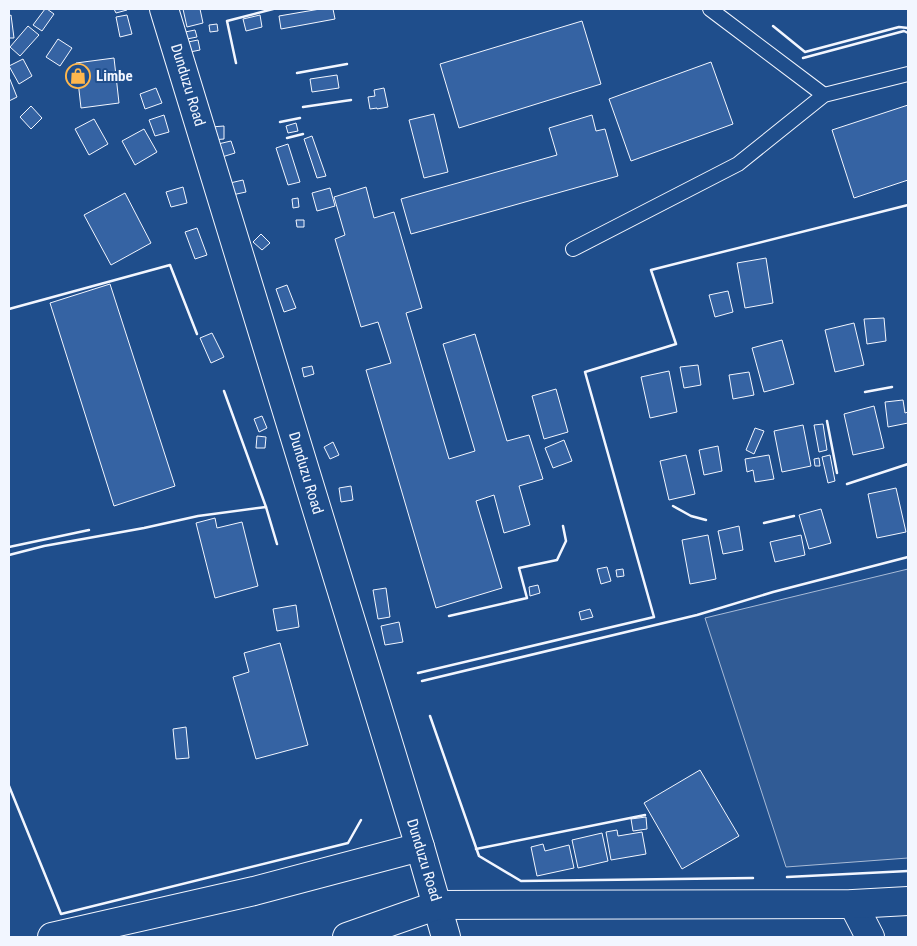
<svg xmlns="http://www.w3.org/2000/svg" width="917" height="946" font-family="'Roboto Condensed',sans-serif">
  <rect width="100%" height="100%" fill="#1f4e8c"/>
  <!-- built -->
  <polygon fill="#305b95" stroke="#a8bbd7" points="908,569 908,858 786,867 705,618"/>
  <!-- building -->
  <g fill="#3563a3" stroke="#f2f6ff">
    <polygon points="45,9 47,9 54,14 42,31 33,25"/>
    <polygon points="114,9 127,9 127,10 116,13"/>
    <polygon points="183,9 200,9 203,23 187,27"/>
    <polygon points="320,9 333,9 335,19 281,29 279,16"/>
    <polygon points="11,15 14,38 9,38 9,16"/>
    <polygon points="127,15 132,34 120,37 116,17"/>
    <polygon points="260,15 262,27 246,31 243,19"/>
    <polygon points="582,21 601,84 459,128 440,64"/>
    <polygon points="217,24 218,31 210,32 209,25"/>
    <polygon points="28,26 39,35 20,56 10,47"/>
    <polygon points="195,30 197,37 187,39 185,32"/>
    <polygon points="58,39 72,48 60,66 46,57"/>
    <polygon points="198,40 200,50 190,52 188,42"/>
    <polygon points="114,58 119,103 81,108 76,63"/>
    <polygon points="23,59 32,76 19,84 9,66"/>
    <polygon points="711,62 733,124 631,161 609,99"/>
    <polygon points="337,75 339,88 312,92 310,79"/>
    <polygon points="9,77 17,97 9,101"/>
    <polygon points="156,88 162,103 145,109 140,94"/>
    <polygon points="384,88 388,107 377,109 377,108 370,109 368,97 375,96 374,90"/>
    <polygon points="908,105 908,180 854,198 832,130"/>
    <polygon points="31,106 42,118 31,129 20,117"/>
    <polygon points="434,114 448,172 424,178 409,120"/>
    <polygon points="164,115 169,132 155,136 149,120"/>
    <polygon points="592,115 596,131 605,129 618,176 411,234 401,199 557,155 549,128"/>
    <polygon points="94,119 108,144 89,155 75,129"/>
    <polygon points="296,123 298,131 288,133 286,126"/>
    <polygon points="224,126 224,139 211,140 211,127"/>
    <polygon points="144,129 157,152 135,165 122,141"/>
    <polygon points="312,136 326,176 317,178 304,139"/>
    <polygon points="231,141 235,153 222,157 218,144"/>
    <polygon points="288,144 300,182 288,185 276,148"/>
    <polygon points="243,180 246,192 232,195 230,183"/>
    <polygon points="183,187 187,203 171,207 166,192"/>
    <polygon points="366,187 374,218 394,212 422,308 406,313 449,459 475,451 443,344 475,334 507,441 529,435 543,479 519,486 530,525 504,533 494,495 476,501 502,588 436,608 366,370 391,363 378,322 361,327 335,239 345,235 334,197"/>
    <polygon points="330,188 335,206 317,211 312,193"/>
    <polygon points="125,193 151,243 111,265 84,215"/>
    <polygon points="298,198 299,207 293,208 292,199"/>
    <polygon points="296,220 304,220 304,227 297,227"/>
    <polygon points="197,228 207,255 195,259 185,232"/>
    <polygon points="261,234 270,243 262,250 253,242"/>
    <polygon points="766,258 773,303 745,308 737,263"/>
    <polygon points="110,284 175,486 114,506 50,303"/>
    <polygon points="287,285 296,308 284,312 276,289"/>
    <polygon points="728,291 733,312 715,317 709,295"/>
    <polygon points="884,318 886,341 867,344 864,319"/>
    <polygon points="854,323 864,365 835,372 825,330"/>
    <polygon points="212,333 224,357 211,363 200,338"/>
    <polygon points="782,340 794,384 764,392 752,348"/>
    <polygon points="698,365 701,385 684,388 680,367"/>
    <polygon points="312,366 314,374 304,377 302,368"/>
    <polygon points="669,371 677,412 650,418 641,377"/>
    <polygon points="749,372 754,395 733,399 729,375"/>
    <polygon points="556,389 568,432 544,439 532,396"/>
    <polygon points="903,400 905,413 908,412 908,423 888,427 885,402"/>
    <polygon points="874,406 884,448 853,455 844,414"/>
    <polygon points="262,416 267,428 259,432 254,419"/>
    <polygon points="823,424 827,450 819,452 814,425"/>
    <polygon points="803,425 811,466 782,472 774,431"/>
    <polygon points="755,428 764,431 754,454 746,450"/>
    <polygon points="257,436 266,437 265,448 256,448"/>
    <polygon points="564,440 572,461 553,468 545,448"/>
    <polygon points="333,442 339,455 330,459 324,447"/>
    <polygon points="718,446 722,471 704,475 699,450"/>
    <polygon points="686,455 695,494 669,500 660,461"/>
    <polygon points="769,455 774,479 755,482 753,470 747,472 745,459"/>
    <polygon points="830,455 835,481 828,483 822,457"/>
    <polygon points="819,458 820,466 815,466 814,459"/>
    <polygon points="351,486 353,500 341,502 339,488"/>
    <polygon points="896,488 906,532 877,538 868,494"/>
    <polygon points="821,509 831,543 809,549 799,515"/>
    <polygon points="215,518 217,528 242,522 258,586 215,598 196,523"/>
    <polygon points="739,526 743,550 723,554 718,531"/>
    <polygon points="708,535 716,579 690,584 682,540"/>
    <polygon points="801,535 805,555 775,562 770,542"/>
    <polygon points="607,567 611,581 601,584 597,569"/>
    <polygon points="623,569 624,576 617,577 616,570"/>
    <polygon points="538,585 540,593 530,596 529,587"/>
    <polygon points="386,588 390,617 378,619 373,590"/>
    <polygon points="296,605 299,627 277,631 273,609"/>
    <polygon points="590,609 593,617 581,620 579,612"/>
    <polygon points="399,622 403,642 385,645 381,626"/>
    <polygon points="280,643 308,745 256,759 233,677 249,672 244,653"/>
    <polygon points="186,727 189,758 176,759 173,729"/>
    <polygon points="700,770 739,836 682,869 644,803"/>
    <polygon points="646,817 647,829 633,831 631,819"/>
    <polygon points="617,830 618,836 642,832 646,854 611,860 606,832"/>
    <polygon points="602,833 608,861 578,868 572,840"/>
    <polygon points="543,844 545,851 569,845 574,868 537,876 531,847"/>
  </g>
  <g fill="none" stroke-linecap="round" stroke-linejoin="round">
    <defs>
      <g id="lane">
        <polyline points="710,9 824,95"/>
        <polyline points="573,249 738,164 824,95 908,74"/>
      </g>
      <g id="street">
        <polyline points="164,9 420,847 446,937"/>
        <polyline points="853,904 870,937"/>
        <polyline points="52,937 254,891 420,847"/>
        <polyline points="347,937 438,905 853,904 908,901"/>
      </g>
    </defs>
    <!-- lane casing -->
    <use href="#lane" stroke="#f2f6ff" stroke-width="16"/>
    <!-- street casing -->
    <use href="#street" stroke="#f2f6ff" stroke-width="30"/>
    <!-- lane -->
    <use href="#lane" stroke="#1f4e8c" stroke-width="14"/>
    <!-- street -->
    <use href="#street" stroke="#1f4e8c" stroke-width="28"/>
    <!-- wall -->
    <g stroke="#f2f6ff" stroke-width="2.5">
      <polyline points="773,26 805,52 899,27 908,28"/>
      <polyline points="803,58 904,31 908,33"/>
      <polyline points="236,63 227,21 273,9"/>
      <polyline points="297,73 347,64"/>
      <polyline points="303,107 351,100"/>
      <polyline points="280,122 300,118"/>
      <polyline points="287,138 303,134"/>
      <polyline points="9,309 170,265 197,334"/>
      <polyline points="224,391 266,507"/>
      <polyline points="865,392 892,387"/>
      <polyline points="827,421 837,473"/>
      <polyline points="847,484 908,464"/>
      <polyline points="673,506 691,516 706,520"/>
      <polyline points="764,523 794,516"/>
      <polyline points="9,547 89,530"/>
      <polyline points="9,555 44,546 144,528 198,516 266,507 277,544"/>
      <polyline points="449,616 527,598 519,568 557,560 566,541 563,526"/>
      <polyline points="418,673 654,617 585,372 676,344 651,270 908,205"/>
      <polyline points="422,681 697,615 773,592 908,557"/>
      <polyline points="430,716 479,856 521,881 753,878"/>
      <polyline points="9,786 61,914 348,843 361,820"/>
      <polyline points="476,849 645,815"/>
      <polyline points="787,877 908,871"/>
    </g>
  </g>
  <!-- icons -->
  <defs>
    <symbol id="shop-ring" viewBox="-11 -11 22 22"><circle r="9.5" fill="#1f4e8c" stroke="#ffb74d" stroke-width="1.5"/><path d="M-5-2.5h2.3a2.7 3.5 0 0 1 5.4 0H5L5.5 6h-11ZM-1.5-2.5h3a1.5 2.3 0 0 0-3 0Z" fill="#ffb74d"/></symbol>
  </defs>
  <g fill-rule="evenodd">
    <use href="#shop-ring" x="64" y="62" width="28" height="28"/>
  </g>
  <g text-anchor="middle" dominant-baseline="central" stroke-width="4" stroke-linejoin="round" paint-order="stroke">
    <!-- poi labels -->
    <g font-size="15" font-weight="bold" fill="#f2f6ff" stroke="#1f4e8c" text-anchor="start">
      <text x="96" y="76">Limbe</text>
    </g>
    <!-- street labels -->
    <g font-size="15" fill="#f2f6ff" stroke="#1f4e8c">
      <text transform="translate(188 85) rotate(73)">Dunduzu Road</text>
      <text transform="translate(306 473) rotate(73)">Dunduzu Road</text>
      <text transform="translate(424 860) rotate(73)">Dunduzu Road</text>
    </g>
  </g>
  <!-- border -->
  <rect width="917" height="946" fill="none" stroke="#f2f6ff" stroke-width="20"/>
</svg>
